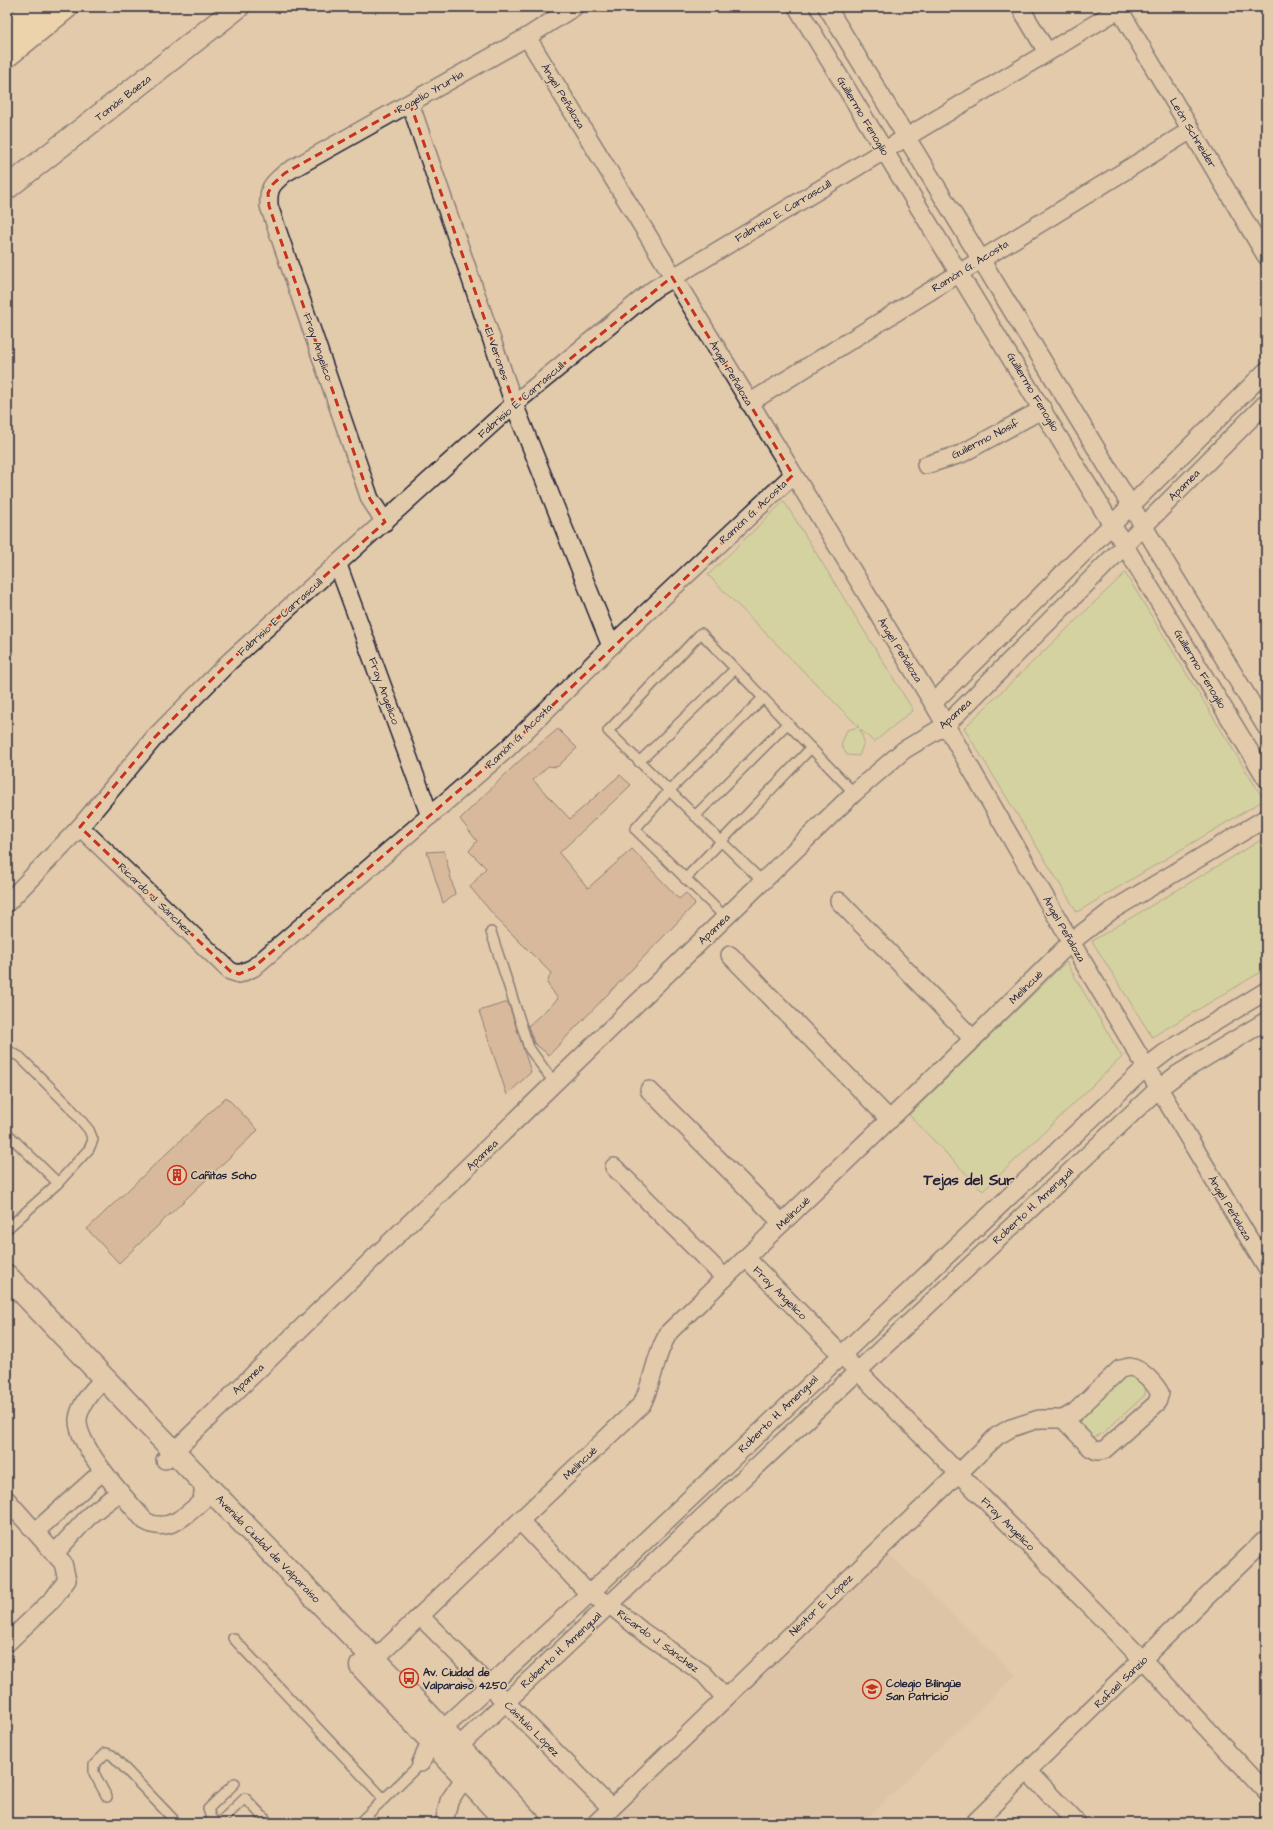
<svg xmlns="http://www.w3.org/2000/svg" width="1273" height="1830" font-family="'Architects Daughter',sans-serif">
  <rect width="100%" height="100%" fill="#e2cbab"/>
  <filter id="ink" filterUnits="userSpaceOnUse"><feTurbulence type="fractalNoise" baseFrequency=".025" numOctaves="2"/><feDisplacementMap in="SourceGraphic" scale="8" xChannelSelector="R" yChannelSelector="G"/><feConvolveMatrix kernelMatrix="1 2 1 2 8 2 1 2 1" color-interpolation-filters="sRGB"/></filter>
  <g filter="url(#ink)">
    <!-- built -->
    <polygon fill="#d8bd9f" points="885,1550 1016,1675 862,1823 605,1823"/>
    <!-- green -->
    <g fill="#c1db92" stroke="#727e66">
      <polygon points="784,501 913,710 874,742 860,729 864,742 859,756 847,755 841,745 847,730 859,727 708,575"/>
      <polygon points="1125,573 1264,800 1077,912 964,728"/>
      <polygon points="1266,837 1266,969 1152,1037 1092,941"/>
      <polygon points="1066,962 1122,1057 983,1191 909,1115"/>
      <polygon points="1131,1374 1143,1383 1146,1390 1144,1396 1102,1434 1094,1437 1086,1437 1082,1432 1079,1422 1084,1415 1122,1378"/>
    </g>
    <!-- building -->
    <g fill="#cfa589" stroke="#22223b">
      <polygon points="558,729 577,748 557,767 548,766 533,780 570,819 620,775 631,785 559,853 588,888 632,849 679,899 686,893 695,904 549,1055 534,1043 528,1026 558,999 547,983 551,973 499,921 470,887 486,868 469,851 477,841 460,819 517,763"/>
      <polygon points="444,851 455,894 443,903 427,852"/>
      <polygon points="508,1002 531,1072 507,1095 479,1011"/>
      <polygon points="226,1097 258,1130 119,1263 87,1229"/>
    </g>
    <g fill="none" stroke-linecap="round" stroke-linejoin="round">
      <defs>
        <g id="service">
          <polyline points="639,762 735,669"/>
          <polyline points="695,816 788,723"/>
          <polyline points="685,879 811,748"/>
          <polyline points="763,882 608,731 701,633 854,793"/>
          <polyline points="726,918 635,829 669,791 763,698"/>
          <polyline points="491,932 529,1048 555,1084"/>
          <polyline points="7,1050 20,1057 68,1105 89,1130 93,1140 89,1149 58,1183"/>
          <polyline points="7,1133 58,1183 7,1229"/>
          <polyline points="233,1638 384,1799"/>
          <polyline points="107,1797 94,1773 94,1765 106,1753 112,1755 177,1823"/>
          <polyline points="216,1823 211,1818 208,1809 235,1783"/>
          <polyline points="219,1823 245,1798 269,1823"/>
          <polyline points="359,1823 421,1763"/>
        </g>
        <g id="minor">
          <polyline points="797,7 1266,778"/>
          <polyline points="827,7 1266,727"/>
          <polyline points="1020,7 1047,52"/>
          <polyline points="1119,9 1266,256"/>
          <polyline points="527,37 933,703 1071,942 1266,1267"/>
          <polyline points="410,103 514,404 611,646"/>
          <polyline points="749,403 1191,130"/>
          <polyline points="926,465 961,454 1043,409"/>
          <path d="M385,522l-15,-23 -101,-293c-1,-18 2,-21 16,-33l242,-136 47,-30"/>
          <polyline points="338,565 430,816"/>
          <polyline points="933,703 1266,371"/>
          <polyline points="80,827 230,971 239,974 253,968 507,749 611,646 793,475"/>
          <polyline points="839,901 973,1039"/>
          <polyline points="7,903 80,827 155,737 230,661 514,404 654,289 1123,7"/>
          <polyline points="730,955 890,1120"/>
          <polyline points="649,1090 782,1223"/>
          <polyline points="614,1167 725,1278"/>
          <polyline points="746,1258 1143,1660 1266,1792"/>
          <path d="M105,1378c-11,10 -25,26 -27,41 -2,27 50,82 67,102 22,13 41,-5 57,-20l2,-18"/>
          <polyline points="165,1460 854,793 904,750 946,725 1266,403"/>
          <polyline points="7,1500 63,1563 67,1580 53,1599 7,1643"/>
          <polyline points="520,1521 589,1594 609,1604 643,1632 704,1674 725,1698"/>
          <polyline points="36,1531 103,1471"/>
          <polyline points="55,1553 91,1514 120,1492"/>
          <polyline points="420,1616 611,1808"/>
          <path d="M375,1659l267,-255c12,-24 13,-51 28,-73l303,-292 98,-97 40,-31 155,-93"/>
          <polyline points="448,1753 459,1746 1158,1089 1178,1074 1266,1021"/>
          <polyline points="421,1763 431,1741 443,1729 589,1594 1145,1068 1166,1052 1266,991"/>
          <polyline points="1028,1772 1077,1823"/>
          <polyline points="444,1823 449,1801 465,1777"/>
          <path d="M596,1823l401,-387 14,-8 28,-9h24l12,-7 45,-43c3,0 7,-2 10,-2 12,2 25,17 30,26l-3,10 -53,47 -7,1 -6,-3 -28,-29"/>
          <polyline points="974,1823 1266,1539"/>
        </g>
        <polyline id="tertiary" points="7,188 238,7"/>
        <g id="secondary">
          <polyline points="7,1276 204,1483 424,1710 529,1823"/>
          <polyline points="361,1666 508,1823"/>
        </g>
        <g id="motorway">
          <polyline points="7,29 37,7"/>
          <polyline points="7,56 67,7"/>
        </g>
      </defs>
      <!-- service casing -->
      <use href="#service" stroke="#22223b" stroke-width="12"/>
      <!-- minor casing -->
      <use href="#minor" stroke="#22223b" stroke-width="20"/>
      <!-- tertiary casing -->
      <use href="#tertiary" stroke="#22223b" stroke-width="25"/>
      <!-- secondary casing -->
      <use href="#secondary" stroke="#22223b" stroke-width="25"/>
      <!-- motorway casing -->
      <use href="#motorway" stroke="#22223b" stroke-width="25"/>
      <!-- service -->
      <use href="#service" stroke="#e2cbab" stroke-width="9"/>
      <!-- minor -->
      <use href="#minor" stroke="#e2cbab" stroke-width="17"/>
      <!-- tertiary -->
      <use href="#tertiary" stroke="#e2cbab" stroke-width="22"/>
      <!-- secondary -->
      <use href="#secondary" stroke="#e2cbab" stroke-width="22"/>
      <!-- motorway -->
      <use href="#motorway" stroke="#fbddab" stroke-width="22"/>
    </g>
  </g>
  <!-- marked area -->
  <path d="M0 0H1273V1830H0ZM410,103l104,301 158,-127 121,198 -286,274 -254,219 -14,6 -9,-3 -150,-144 75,-90 75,-76 155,-139 -15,-23 -101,-293 -1,-13 5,-9 12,-11z" fill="#e2cbab" fill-opacity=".55" fill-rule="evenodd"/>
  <path fill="none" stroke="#c8321e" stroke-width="3" stroke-dasharray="8 5" stroke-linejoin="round" d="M410,103l104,301 158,-127 121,198 -286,274 -254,219 -14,6 -9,-3 -150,-144 75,-90 75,-76 155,-139 -15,-23 -101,-293 -1,-13 5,-9 12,-11z"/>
  <!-- icons -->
  <defs>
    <symbol id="building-ring" viewBox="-11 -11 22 22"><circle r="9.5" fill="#e2cbab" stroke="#c8321e" stroke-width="1.5"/><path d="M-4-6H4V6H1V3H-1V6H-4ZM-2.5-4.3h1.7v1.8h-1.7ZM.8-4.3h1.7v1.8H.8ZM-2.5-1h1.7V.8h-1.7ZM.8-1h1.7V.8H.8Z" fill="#c8321e"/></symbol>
    <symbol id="bus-ring" viewBox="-11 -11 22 22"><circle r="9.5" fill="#e2cbab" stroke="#c8321e" stroke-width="1.5"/><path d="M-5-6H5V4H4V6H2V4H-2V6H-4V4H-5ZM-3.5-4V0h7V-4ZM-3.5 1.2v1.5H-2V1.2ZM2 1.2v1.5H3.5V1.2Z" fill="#c8321e"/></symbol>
    <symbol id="school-ring" viewBox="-11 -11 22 22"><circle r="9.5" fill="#e2cbab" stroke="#c8321e" stroke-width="1.5"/><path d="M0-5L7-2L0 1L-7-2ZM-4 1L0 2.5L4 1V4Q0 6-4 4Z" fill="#c8321e"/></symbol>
  </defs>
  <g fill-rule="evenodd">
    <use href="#building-ring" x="166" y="1164" width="22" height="22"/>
    <use href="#bus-ring" x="398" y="1667" width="22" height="22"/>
    <use href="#school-ring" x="861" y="1678" width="22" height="22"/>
  </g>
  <g text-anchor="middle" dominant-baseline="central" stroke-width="3" stroke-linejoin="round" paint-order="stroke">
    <!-- street labels -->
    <g font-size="11" fill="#22223b" stroke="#e2cbab">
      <text transform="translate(430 92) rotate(-30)">Rogelio Yrurtia</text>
      <text transform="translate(563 96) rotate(59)">Ángel Peñaloza</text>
      <text transform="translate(123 98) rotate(-38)">Tomás Baeza</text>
      <text transform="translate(863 116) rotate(59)">Guillermo Fenoglio</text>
      <text transform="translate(1193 133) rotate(59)">León Schneider</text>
      <text transform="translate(783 211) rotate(-31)">Fabrisio E. Carrascull</text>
      <text transform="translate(970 266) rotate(-32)">Ramón G. Acosta</text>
      <text transform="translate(318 347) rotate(71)">Fray Angelico</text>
      <text transform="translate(497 354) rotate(71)">El Verones</text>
      <text transform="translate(731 373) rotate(59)">Ángel Peñaloza</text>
      <text transform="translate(1033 392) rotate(59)">Guillermo Fenoglio</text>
      <text transform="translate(521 400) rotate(-41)">Fabrisio E. Carrascull</text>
      <text transform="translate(985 439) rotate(-27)">Guilermo Nasif</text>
      <text transform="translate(1184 485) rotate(-45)">Apamea</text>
      <text transform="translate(753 512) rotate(-43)">Ramón G. Acosta</text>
      <text transform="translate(280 617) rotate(-42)">Fabrisio E. Carrascull</text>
      <text transform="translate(900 650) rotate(58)">Ángel Peñaloza</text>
      <text transform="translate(1200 669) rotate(59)">Guillermo Fenoglio</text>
      <text transform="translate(384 691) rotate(70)">Fray Angelico</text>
      <text transform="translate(955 714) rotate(-42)">Apamea</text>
      <text transform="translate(519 736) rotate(-44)">Ramón G. Acosta</text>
      <text transform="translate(155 899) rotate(44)">Ricardo J. Sánchez</text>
      <text transform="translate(714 929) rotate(-44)">Apamea</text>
      <text transform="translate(1064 929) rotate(60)">Ángel Peñaloza</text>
      <text transform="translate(1026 987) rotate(-45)">Melincué</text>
      <text transform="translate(482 1155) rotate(-44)">Apamea</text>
      <text transform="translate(1033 1206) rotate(-43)">Roberto H. Amengual</text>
      <text transform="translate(1230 1208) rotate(59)">Ángel Peñaloza</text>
      <text transform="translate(793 1213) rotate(-44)">Melincué</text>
      <text transform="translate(780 1293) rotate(45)">Fray Angelico</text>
      <text transform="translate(248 1379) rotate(-44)">Apamea</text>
      <text transform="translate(778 1414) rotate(-44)">Roberto H. Amengual</text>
      <text transform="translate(580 1463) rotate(-44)">Melincué</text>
      <text transform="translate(1008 1524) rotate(45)">Fray Angelico</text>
      <text transform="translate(268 1549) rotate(46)">Avenida Ciudad de Valparaíso</text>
      <text transform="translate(821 1605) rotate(-44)">Néstor E. López</text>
      <text transform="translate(658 1641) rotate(36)">Ricardo J. Sánchez</text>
      <text transform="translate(561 1650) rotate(-43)">Roberto H. Amengual</text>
      <text transform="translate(1121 1682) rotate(-44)">Rafael Sanzio</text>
      <text transform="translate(532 1729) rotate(45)">Cástulo López</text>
    </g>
    <!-- poi labels -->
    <g font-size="11" font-weight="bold" fill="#22223b" stroke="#e2cbab" text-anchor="start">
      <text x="191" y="1175">Cañitas Soho</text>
      <text x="423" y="1672">Av. Ciudad de<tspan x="423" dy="13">Valparaiso 4250</tspan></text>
      <text x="886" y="1683">Colegio Bilingüe<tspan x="886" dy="13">San Patricio</tspan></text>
    </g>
    <!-- district labels -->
    <g font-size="15" font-weight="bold" fill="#22223b" stroke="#e2cbab">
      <text x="969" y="1180">Tejas del Sur</text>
    </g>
  </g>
  <!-- margin -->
  <rect width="1273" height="1830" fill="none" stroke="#e2cbab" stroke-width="24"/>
  <rect x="12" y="12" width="1249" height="1806" fill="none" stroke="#22223b" stroke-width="1.5" filter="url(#ink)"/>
</svg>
